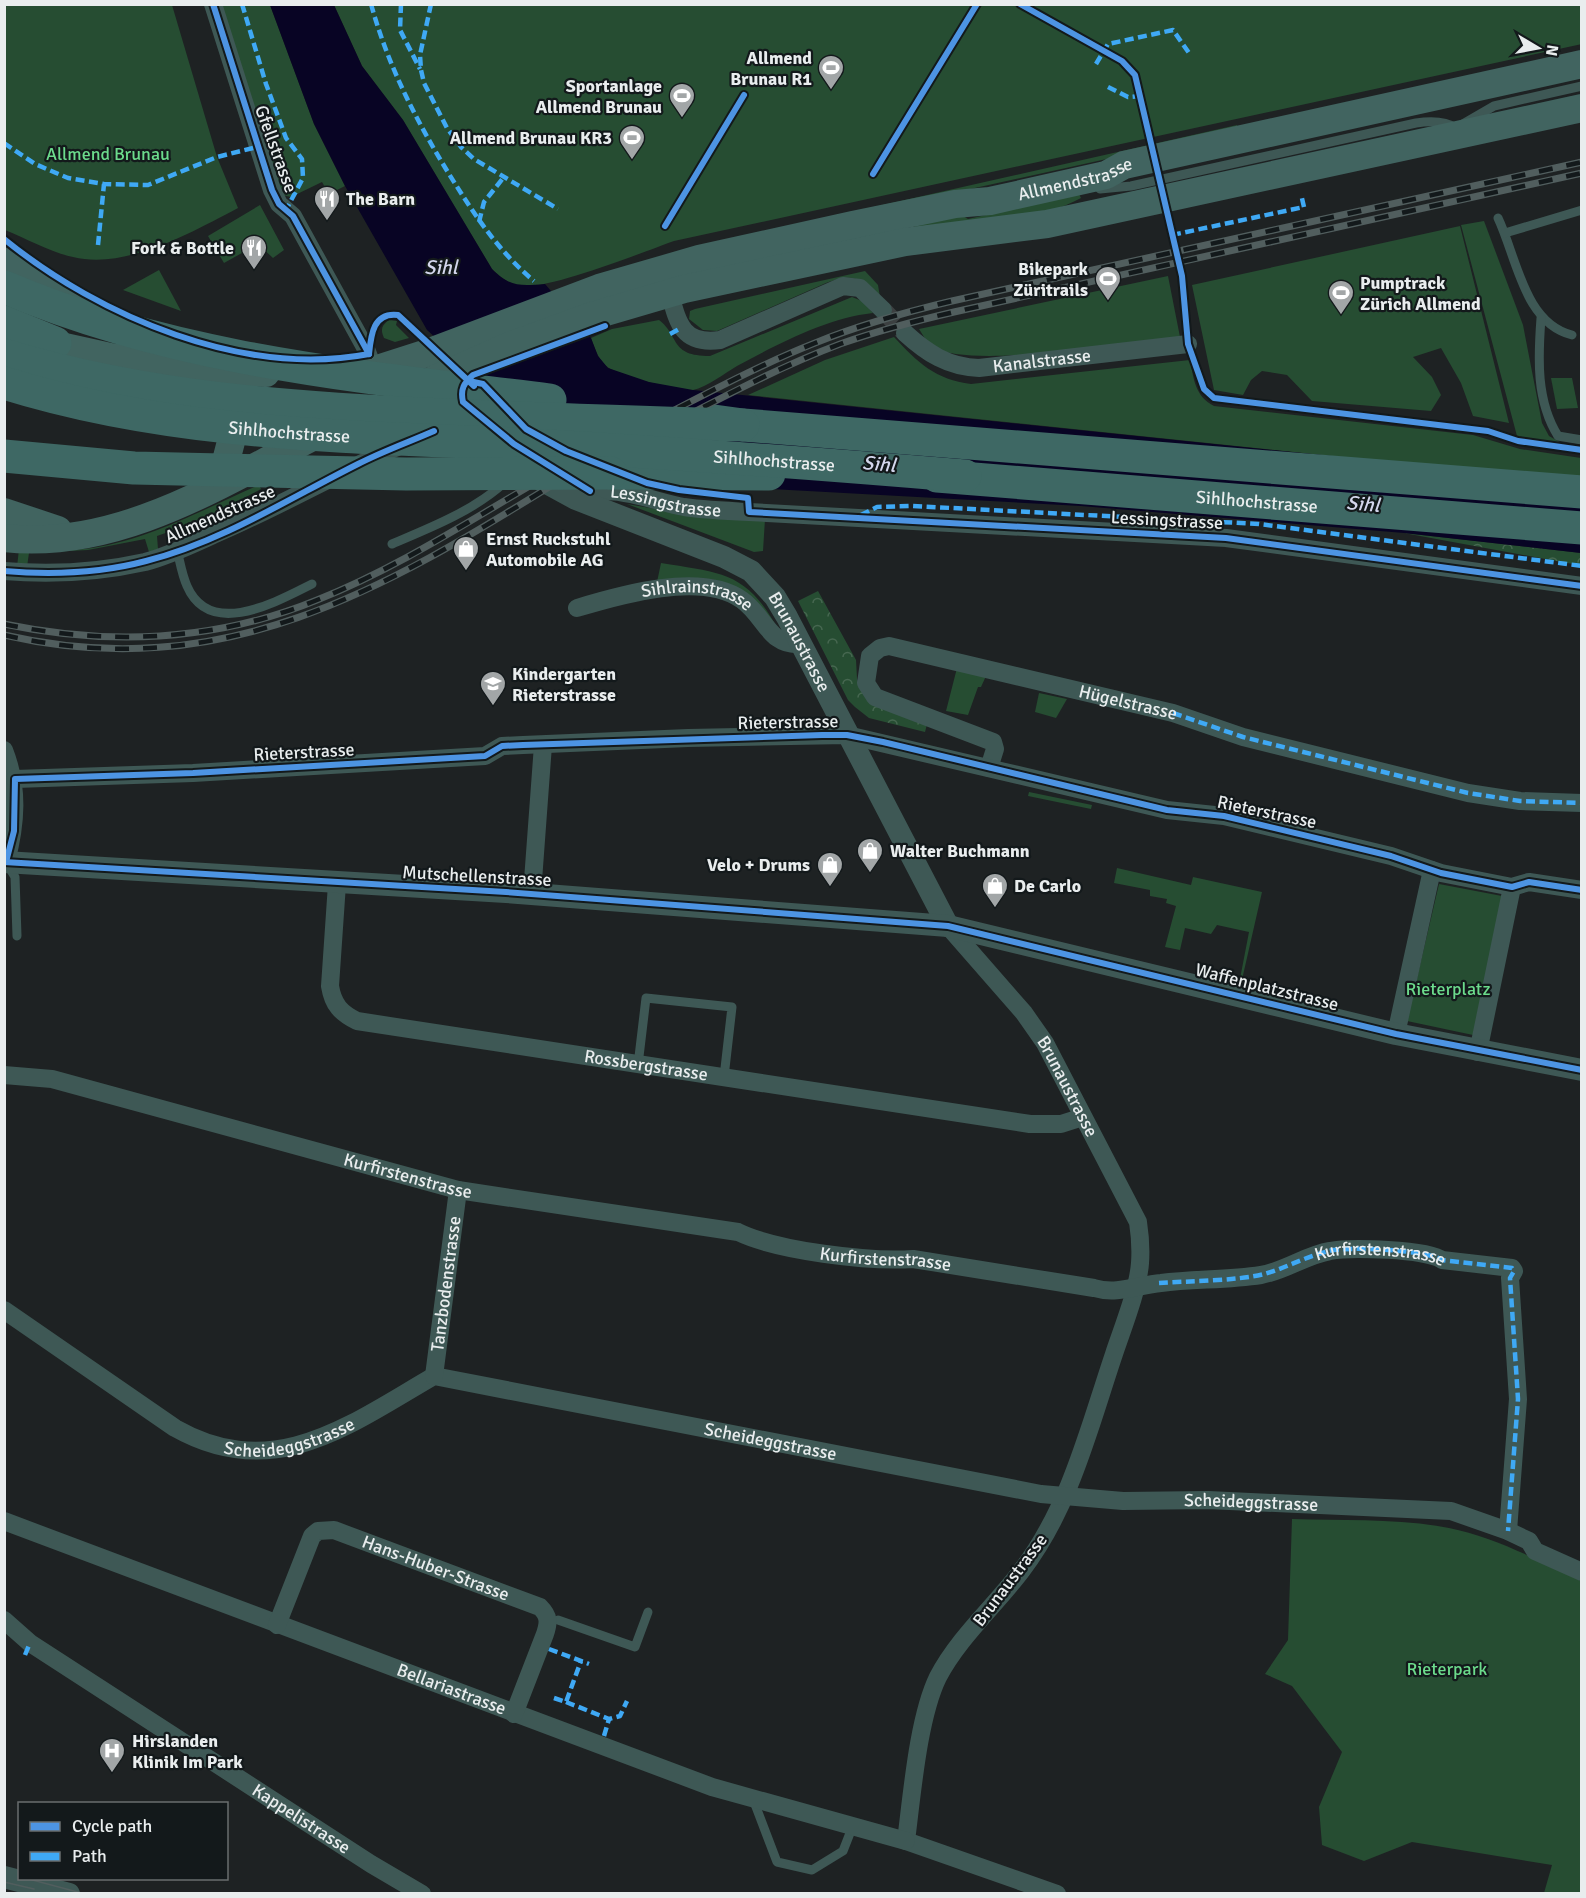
<svg xmlns="http://www.w3.org/2000/svg" width="1586" height="1898" font-family="Signika,sans-serif">
  <defs>
    <pattern id="forest-crowns" width="20" height="18" patternUnits="userSpaceOnUse" patternTransform="scale(1.5)"><rect width="20" height="18" fill="#264d32"/><path d="M2 6a3 3 0 1 1 6 0M12 15a3 3 0 1 1 6 0" fill="none" stroke="#466750"/></pattern>
  </defs>
  <rect width="100%" height="100%" fill="#1e2223"/>
  <!-- green -->
  <g fill="#264d32">
    <path d="M1581,4l1,40 -908,197c-31,11 -128,50 -155,45 -10,-2 -20,-10 -27,-17l-89,-149 -41,-54 -28,-61z"/>
    <path d="M4,5h168l45,152 21,51c-46,24 -111,62 -165,49 -23,-5 -46,-18 -68,-27z"/>
    <polygon points="222,5 270,5 314,124 345,186 329,194 322,182 291,197 282,195"/>
    <polygon points="1237,125 1238,130 857,214 856,211"/>
    <path d="M1079,194l2,4c-50,27 -115,26 -171,32l12,-9 36,-8 10,6z"/>
    <polygon points="260,205 284,250 273,258 258,244 224,263 208,236"/>
    <polygon points="1484,221 1523,325 1542,423 1549,436 1565,445 1517,436 1461,225"/>
    <polygon points="1460,226 1509,423 1473,416 1461,383 1441,348 1413,357 1432,377 1441,395 1431,411 1312,401 1287,375 1262,371 1251,380 1243,395 1214,390 1192,285"/>
    <polygon points="159,270 181,311 123,290"/>
    <path d="M865,271l13,14 2,12c-20,-20 -27,-24 -54,-14l-109,48 -14,-1 -14,-11 1,-8 5,-2z"/>
    <path d="M1168,276l12,61c-50,5 -209,33 -247,10 -6,-4 -10,-12 -14,-18z"/>
    <path d="M852,297l10,4 11,12c-46,5 -95,31 -136,53 -12,7 -30,21 -44,24 -13,2 -72,-14 -84,-22 -10,-6 -14,-19 -18,-30l21,-9 47,-9c21,16 10,36 51,36z"/>
    <path d="M389,320l8,1 -1,4 13,13 -14,4 -11,-4c-4,-9 -2,-13 5,-18z"/>
    <path d="M894,337c23,25 42,43 77,47l219,-24c4,20 5,36 24,46l259,29 47,14 61,9v24l-833,-87 77,-35z"/>
    <polygon points="1551,378 1572,378 1578,408 1557,409"/>
    <path d="M259,485l2,4 -59,31 -45,16 1,13 -9,3 -4,-13 -57,11 -59,3 -2,14h-10l2,-18c22,1 44,2 65,0 62,-7 119,-40 175,-64z"/>
    <polygon points="627,504 685,514 765,519 763,551 754,552"/>
    <path d="M661,563c60,10 85,8 117,66 -45,-50 -52,-56 -121,-47z"/>
    <polygon points="957,668 986,676 981,687 978,687 968,715 946,711"/>
    <polygon points="1039,693 1067,699 1056,718 1035,712"/>
    <polygon points="1029,792 1092,805 1091,809 1028,796"/>
    <polygon points="1117,868 1191,885 1193,877 1262,892 1241,984 1239,984 1249,932 1217,925 1211,934 1185,928 1180,950 1165,947 1176,906 1166,903 1167,899 1150,896 1150,890 1114,883"/>
    <polygon points="1439,884 1502,896 1473,1035 1407,1021"/>
    <path d="M1292,1519c52,2 106,-1 157,9 46,9 90,33 132,53v312h-37l8,-28 -140,-23 -48,19 -42,-16 -3,-38 23,-55 -50,-66 -27,-12 23,-34z"/>
  </g>
  <!-- forest -->
  <g fill="url(#forest-crowns)">
    <polygon points="1404,533 1581,553 1581,565 1567,563"/>
    <polygon points="818,591 856,660 857,679 861,689 927,724 925,732 869,718 855,707 848,700 798,601"/>
  </g>
  <!-- water -->
  <path fill="#080424" d="M270,5h64l28,61 41,54 89,149c18,18 28,17 53,15l46,54 7,18 10,12 41,14 44,8 888,92v71l-177,-20 -323,-27 -328,-18 -267,-105 -59,-53 -82,-144 -31,-62z"/>
  <g fill="none" stroke-linecap="round" stroke-linejoin="round">
    <!-- minor-tunnel -->
    <polyline stroke="#3c4041" stroke-width="18" stroke-dasharray="18 9" stroke-linecap="butt" points="883,310 905,333"/>
    <!-- service -->
    <g stroke="#3e5855" stroke-width="9">
      <path d="M1100,189l31,-3 285,-63c13,-2 28,-3 40,5l38,-22 88,-20"/>
      <path d="M1498,218c19,40 26,105 74,117"/>
      <polyline points="1505,233 1582,210"/>
      <path d="M1541,318c-3,40 -5,83 17,118l24,4"/>
      <path d="M392,544c38,-16 81,-33 112,-61"/>
      <path d="M177,550c3,12 5,25 10,36 23,53 89,16 125,-2"/>
      <polyline points="7,864 15,877 17,936"/>
      <polyline points="638,1065 646,998 732,1007 724,1077"/>
      <polyline points="558,1620 635,1647 648,1612"/>
      <polyline points="753,1799 777,1862 812,1870 843,1851 852,1828"/>
    </g>
    <!-- minor -->
    <g stroke="#3e5855" stroke-width="18">
      <polyline points="213,4 272,190 279,204 293,216 366,349 374,370"/>
      <path d="M670,294c8,30 13,51 50,46l123,-54 17,2 23,22"/>
      <path id="s1" d="M905,333c22,20 43,34 74,35l209,-24"/>
      <path id="s2" d="M576,499c32,-19 73,2 108,8 21,3 43,4 65,5l477,26 356,48"/>
      <path d="M4,571c47,4 96,1 141,-9 23,-6 46,-17 68,-27 64,-27 125,-63 189,-90"/>
      <path id="s3" d="M577,608c43,-13 125,-37 165,-8 23,16 27,47 59,44"/>
      <path d="M4,750c15,38 12,74 2,112"/>
      <path id="s4" d="M989,768l6,-19 -2,-7 -118,-45 -9,-14 4,-27 10,-8 9,-2 284,67 70,24 225,56 52,8 62,2"/>
      <polyline points="15,779 193,773 485,756 502,746 523,745 688,738 847,735 1167,810 1224,816 1391,856 1441,873 1512,887 1529,882 1582,890"/>
      <path id="s5" d="M337,884l-7,102c3,19 11,27 27,35l673,103h31l22,-7"/>
      <polyline points="532,894 543,745"/>
      <path id="s6" d="M948,926l76,87 21,30 93,179c2,13 3,27 2,41 -2,27 -17,64 -26,91 -25,74 -44,153 -92,216 -27,36 -63,67 -84,107 -20,41 -26,118 -32,164l151,53"/>
      <polyline points="1396,1034 1432,870"/>
      <polyline points="1478,1052 1512,887"/>
      <path id="s7" d="M4,1075l48,4 406,111 280,42c39,19 131,30 175,27l181,29c23,7 44,-3 67,-5 33,-4 67,-3 100,-8 24,-4 45,-20 69,-24 19,-4 98,-2 112,9l70,8 2,3 -4,7 8,121 -10,132"/>
      <path id="s8" d="M4,1310l171,118c99,56 174,-3 259,-52l607,118 82,7 85,-1 243,11 57,20 21,10 6,10 47,21"/>
      <path id="s9" d="M434,1376l24,-186"/>
      <path id="s10" d="M4,1521l708,266 194,54"/>
      <path id="s11" d="M4,1620l26,23 341,221 51,30"/>
      <path id="s12" d="M277,1625l35,-89 6,-5 16,-1 206,77c9,9 9,15 5,27l-31,80"/>
    </g>
    <!-- tertiary -->
    <g stroke="#3e5855" stroke-width="22">
      <path id="s13" d="M532,475l44,24 148,58 27,14 24,26 12,20 161,309"/>
      <polyline points="4,862 506,892 948,926 1396,1034 1582,1070"/>
      <polyline points="4,1877 69,1894"/>
    </g>
    <!-- primary -->
    <g stroke="#416460" stroke-width="28">
      <polyline points="4,261 86,306"/>
      <polyline points="33,340 110,357 209,370 266,373"/>
      <path id="s14" d="M357,372l17,-2 53,-17 172,-65 100,-29 154,-34 102,-21 35,-3 116,-26 18,-10 458,-101"/>
      <polyline points="417,387 509,346 592,316 684,289 905,242 1047,224 1582,108"/>
      <polyline points="220,484 233,434 229,407"/>
      <polyline points="4,512 58,530"/>
      <path d="M4,538c116,13 221,-57 320,-107"/>
    </g>
    <!-- motorway -->
    <g stroke="#3e6864" stroke-width="33">
      <polyline points="4,322 55,343"/>
      <polyline points="714,421 743,425 1582,492"/>
      <polyline points="611,473 769,474"/>
      <path id="s15" d="M937,476l645,52"/>
    </g>
    <!-- tram -->
    <g stroke="#515e5e" stroke-width="1.5">
      <polyline points="25,1878 85,1894"/>
      <polyline points="4,1882 34,1889"/>
    </g>
    <defs>
      <g id="rail">
        <path d="M4,624c106,22 213,17 313,-24 83,-33 158,-83 235,-127 33,-19 67,-35 101,-52 53,-27 106,-56 162,-78 44,-18 91,-31 137,-42l630,-139"/>
        <path d="M4,635c220,50 379,-45 558,-156 32,-20 68,-35 101,-51 58,-30 116,-61 177,-84 37,-13 75,-23 114,-32l628,-139"/>
      </g>
    </defs>
    <!-- rail casing -->
    <use href="#rail" stroke="#515e5e" stroke-width="7"/>
    <!-- rail -->
    <use href="#rail" stroke="#13191b" stroke-width="4.5" stroke-dasharray="14" stroke-linecap="butt"/>
    <!-- motorway-bridge -->
    <g stroke="#3e6864" stroke-width="33">
      <path d="M4,287c173,74 361,90 546,113"/>
      <path d="M4,355c144,44 290,53 440,60 100,4 199,8 299,10"/>
      <path id="s16" d="M4,383c160,50 325,53 491,60 157,8 313,20 470,33"/>
      <polyline points="4,456 134,468 406,474 611,473"/>
    </g>
    <!-- quiet -->
    <g stroke="#3fa9f5" stroke-width="4.5" stroke-dasharray="9 4.5" stroke-linecap="butt">
      <polyline points="242,4 266,84 286,138 302,159 303,178 286,210"/>
      <path d="M371,4c17,62 45,116 78,170 25,40 49,77 85,107"/>
      <polyline points="401,4 400,30 420,69"/>
      <polyline points="431,4 420,55 421,70 424,83 447,128 461,147 474,159 558,209"/>
      <polyline points="1096,64 1108,44 1173,30 1189,53"/>
      <polyline points="1108,87 1128,97 1141,96"/>
      <polyline points="4,143 35,164 68,178 104,184 148,185 217,157 257,147"/>
      <polyline points="479,222 484,202 504,177"/>
      <polyline points="1172,235 1304,207 1301,194"/>
      <polyline points="98,245 104,184"/>
      <polyline points="670,334 681,328"/>
      <polyline points="861,515 877,507 913,506 1259,524 1582,566"/>
      <polyline points="1173,713 1243,737 1468,793 1520,801 1582,803"/>
      <path id="s17" d="M1159,1283c29,-2 78,-2 105,-9 22,-6 43,-18 65,-23 18,-5 99,-1 113,9l70,8 2,3 -4,7 8,121 -10,132"/>
      <polyline points="549,1649 589,1664"/>
      <polyline points="25,1655 30,1643"/>
      <polyline points="554,1698 566,1702 581,1661"/>
      <polyline points="566,1702 609,1719 620,1716 627,1701"/>
      <polyline points="604,1736 609,1719"/>
    </g>
    <defs>
      <g id="cycleway">
        <polyline points="213,4 272,190 279,204 293,216 369,354"/>
        <polyline points="1020,4 1122,61 1135,75 1182,276 1188,344 1204,389 1214,398 1488,431 1518,441 1582,450"/>
        <polyline points="873,174 977,4"/>
        <polyline points="665,226 744,95"/>
        <path d="M4,239c96,78 240,139 365,115"/>
        <path d="M369,354c2,-19 4,-42 29,-39l76,71"/>
        <polyline points="469,381 483,384 526,429 566,451 647,483 679,490 748,498 749,512 1226,538 1582,586"/>
        <path d="M590,491l-76,-47 -51,-42c-3,-13 1,-19 10,-27l132,-49"/>
        <path d="M4,571c47,4 97,2 142,-10 75,-19 144,-63 212,-97 25,-13 51,-22 76,-33"/>
        <polyline points="4,862 506,892 948,926 1396,1034 1582,1070"/>
        <polyline points="6,862 14,831 15,779 193,773 485,756 502,746 523,745 822,735 847,735 883,742 1167,810 1224,816 1391,856 1441,873 1512,887 1529,882 1582,890"/>
      </g>
    </defs>
    <!-- cycleway casing -->
    <use href="#cycleway" stroke="#13191b" stroke-width="10"/>
    <!-- cycleway -->
    <use href="#cycleway" stroke="#4d94e3" stroke-width="6"/>
  </g>
  <!-- icons -->
  <defs>
    <symbol id="stadium-pin" viewBox="-11 -11 22 30"><path d="M0 17L-7.5 6A9.5 9.5 0 1 1 7.5 6Z" fill="#a2a6a7" stroke="#13191b"/><path d="M0-5a6.5 5 0 1 0 0 10a6.5 5 0 1 0 0-10ZM-3.5-1.8h7v3.6h-7Z" fill="#fff"/></symbol>
    <symbol id="restaurant-pin" viewBox="-11 -11 22 30"><path d="M0 17L-7.5 6A9.5 9.5 0 1 1 7.5 6Z" fill="#a2a6a7" stroke="#13191b"/><path d="M-5-6h1v4h1v-4h1v4h1v-4h1v5L-1.5 .5V6h-2V.5L-5-1ZM5-6V6H3V1.5H1.5Q1.5-4 5-6Z" fill="#fff"/></symbol>
    <symbol id="shop-pin" viewBox="-11 -11 22 30"><path d="M0 17L-7.5 6A9.5 9.5 0 1 1 7.5 6Z" fill="#a2a6a7" stroke="#13191b"/><path d="M-5-2.5h2.3a2.7 3.5 0 0 1 5.4 0H5L5.5 6h-11ZM-1.5-2.5h3a1.5 2.3 0 0 0-3 0Z" fill="#fff"/></symbol>
    <symbol id="school-pin" viewBox="-11 -11 22 30"><path d="M0 17L-7.5 6A9.5 9.5 0 1 1 7.5 6Z" fill="#a2a6a7" stroke="#13191b"/><path d="M0-5L7-2L0 1L-7-2ZM-4 1L0 2.5L4 1V4Q0 6-4 4Z" fill="#fff"/></symbol>
    <symbol id="hospital-pin" viewBox="-11 -11 22 30"><path d="M0 17L-7.5 6A9.5 9.5 0 1 1 7.5 6Z" fill="#a2a6a7" stroke="#13191b"/><path d="M-5-5h3v3.5h4V-5h3V5h-3V1.5h-4V5h-3Z" fill="#fff"/></symbol>
  </defs>
  <g fill-rule="evenodd">
    <use href="#stadium-pin" x="816" y="53" width="30" height="40"/>
    <use href="#stadium-pin" x="667" y="81" width="30" height="40"/>
    <use href="#stadium-pin" x="617" y="123" width="30" height="40"/>
    <use href="#restaurant-pin" x="312" y="184" width="30" height="40"/>
    <use href="#restaurant-pin" x="239" y="233" width="30" height="40"/>
    <use href="#stadium-pin" x="1093" y="264" width="30" height="40"/>
    <use href="#stadium-pin" x="1326" y="278" width="30" height="40"/>
    <use href="#shop-pin" x="451" y="534" width="30" height="40"/>
    <use href="#school-pin" x="478" y="669" width="30" height="40"/>
    <use href="#shop-pin" x="855" y="836" width="30" height="40"/>
    <use href="#shop-pin" x="815" y="850" width="30" height="40"/>
    <use href="#shop-pin" x="980" y="871" width="30" height="40"/>
    <use href="#hospital-pin" x="97" y="1736" width="30" height="40"/>
  </g>
  <g text-anchor="middle" dominant-baseline="central" stroke-width="4.5" stroke-linejoin="round" paint-order="stroke">
    <!-- poi labels -->
    <g font-size="18" font-weight="bold" fill="#e9edee" stroke="#13191b" text-anchor="start">
      <text x="812" y="58" text-anchor="end">Allmend<tspan x="812" dy="21">Brunau R1</tspan></text>
      <text x="662" y="86" text-anchor="end">Sportanlage<tspan x="662" dy="21">Allmend Brunau</tspan></text>
      <text x="612" y="138" text-anchor="end">Allmend Brunau KR3</text>
      <text x="346" y="199">The Barn</text>
      <text x="234" y="248" text-anchor="end">Fork &amp; Bottle</text>
      <text x="1088" y="269" text-anchor="end">Bikepark<tspan x="1088" dy="21">Züritrails</tspan></text>
      <text x="1360" y="283">Pumptrack<tspan x="1360" dy="21">Zürich Allmend</tspan></text>
      <text x="486" y="539">Ernst Ruckstuhl<tspan x="486" dy="21">Automobile AG</tspan></text>
      <text x="512" y="674">Kindergarten<tspan x="512" dy="21">Rieterstrasse</tspan></text>
      <text x="890" y="851">Walter Buchmann</text>
      <text x="810" y="865" text-anchor="end">Velo + Drums</text>
      <text x="1014" y="886">De Carlo</text>
      <text x="132" y="1741">Hirslanden<tspan x="132" dy="21">Klinik Im Park</tspan></text>
    </g>
    <!-- street labels -->
    <g font-size="18" fill="#e9edee" stroke="#13191b">
      <text transform="translate(276 149) rotate(70)">Gfellstrasse</text>
      <text stroke="none"><textPath href="#s14" startOffset="746">Allmendstrasse</textPath></text>
      <text stroke="none"><textPath href="#s1" startOffset="147">Kanalstrasse</textPath></text>
      <text stroke="none"><textPath href="#s16" startOffset="290">Sihlhochstrasse</textPath></text>
      <text stroke="none"><textPath href="#s16" startOffset="776">Sihlhochstrasse</textPath></text>
      <text stroke="none"><textPath href="#s2" startOffset="92">Lessingstrasse</textPath></text>
      <text stroke="none"><textPath href="#s15" startOffset="321">Sihlhochstrasse</textPath></text>
      <text transform="translate(220 514) rotate(-24)">Allmendstrasse</text>
      <text transform="translate(1167 520) rotate(3)">Lessingstrasse</text>
      <text stroke="none"><textPath href="#s3" startOffset="124">Sihlrainstrasse</textPath></text>
      <text stroke="none"><textPath href="#s13" startOffset="326">Brunaustrasse</textPath></text>
      <text stroke="none"><textPath href="#s4" startOffset="465">Hügelstrasse</textPath></text>
      <text transform="translate(788 722) rotate(-1)">Rieterstrasse</text>
      <text transform="translate(304 752) rotate(-3)">Rieterstrasse</text>
      <text transform="translate(1267 812) rotate(12)">Rieterstrasse</text>
      <text transform="translate(477 876) rotate(3)">Mutschellenstrasse</text>
      <text transform="translate(1267 987) rotate(14)">Waffenplatzstrasse</text>
      <text stroke="none"><textPath href="#s5" startOffset="441">Rossbergstrasse</textPath></text>
      <text stroke="none"><textPath href="#s6" startOffset="201">Brunaustrasse</textPath></text>
      <text stroke="none"><textPath href="#s7" startOffset="417">Kurfirstenstrasse</textPath></text>
      <text stroke="none"><textPath href="#s7" startOffset="903">Kurfirstenstrasse</textPath></text>
      <text stroke="none"><textPath href="#s17" startOffset="226">Kurfirstenstrasse</textPath></text>
      <text stroke="none"><textPath href="#s9" startOffset="93">Tanzbodenstrasse</textPath></text>
      <text stroke="none"><textPath href="#s8" startOffset="328">Scheideggstrasse</textPath></text>
      <text stroke="none"><textPath href="#s8" startOffset="831">Scheideggstrasse</textPath></text>
      <text stroke="none"><textPath href="#s8" startOffset="1317">Scheideggstrasse</textPath></text>
      <text stroke="none"><textPath href="#s12" startOffset="228">Hans-Huber-Strasse</textPath></text>
      <text transform="translate(1010 1580) rotate(-53)">Brunaustrasse</text>
      <text stroke="none"><textPath href="#s10" startOffset="478">Bellariastrasse</textPath></text>
      <text stroke="none"><textPath href="#s11" startOffset="358">Kappelistrasse</textPath></text>
    </g>
    <!-- park labels -->
    <g font-size="18" fill="#6cdb8c" stroke="#13191b">
      <text x="108" y="154">Allmend Brunau</text>
      <text x="1448" y="989">Rieterplatz</text>
      <text x="1447" y="1669">Rieterpark</text>
    </g>
    <!-- water labels -->
    <g font-size="20" font-style="italic" fill="#d4d7ed" stroke="#13191b">
      <text x="441" y="267">Sihl</text>
      <text transform="translate(879 464) rotate(5)">Sihl</text>
      <text transform="translate(1363 504) rotate(5)">Sihl</text>
    </g>
  </g>
  <!-- border -->
  <rect width="1586" height="1898" fill="none" stroke="#e9edee" stroke-width="12"/>
  <!-- legend -->
  <rect x="18" y="1802" width="210" height="78" fill="#13191b" stroke="#696e6f" stroke-width="1.5"/>
  <rect x="30" y="1822" width="30" height="9" fill="#4d94e3" stroke="#696e6f" stroke-width="1.5"/>
  <text x="72" y="1832" font-size="18" fill="#e9edee">Cycle path</text>
  <rect x="30" y="1852" width="30" height="9" fill="#3fa9f5" stroke="#696e6f" stroke-width="1.5"/>
  <text x="72" y="1862" font-size="18" fill="#e9edee">Path</text>
  <!-- north arrow -->
  <g transform="translate(1538 48) rotate(100)" stroke="#13191b" stroke-width="4.5" paint-order="stroke">
  <path d="M0-4.5L10 22L0 15L-10 22Z" fill="#e9edee"/>
  <text y="-9" font-size="16" font-weight="bold" text-anchor="middle" fill="#e9edee">N</text>
  </g>
</svg>
